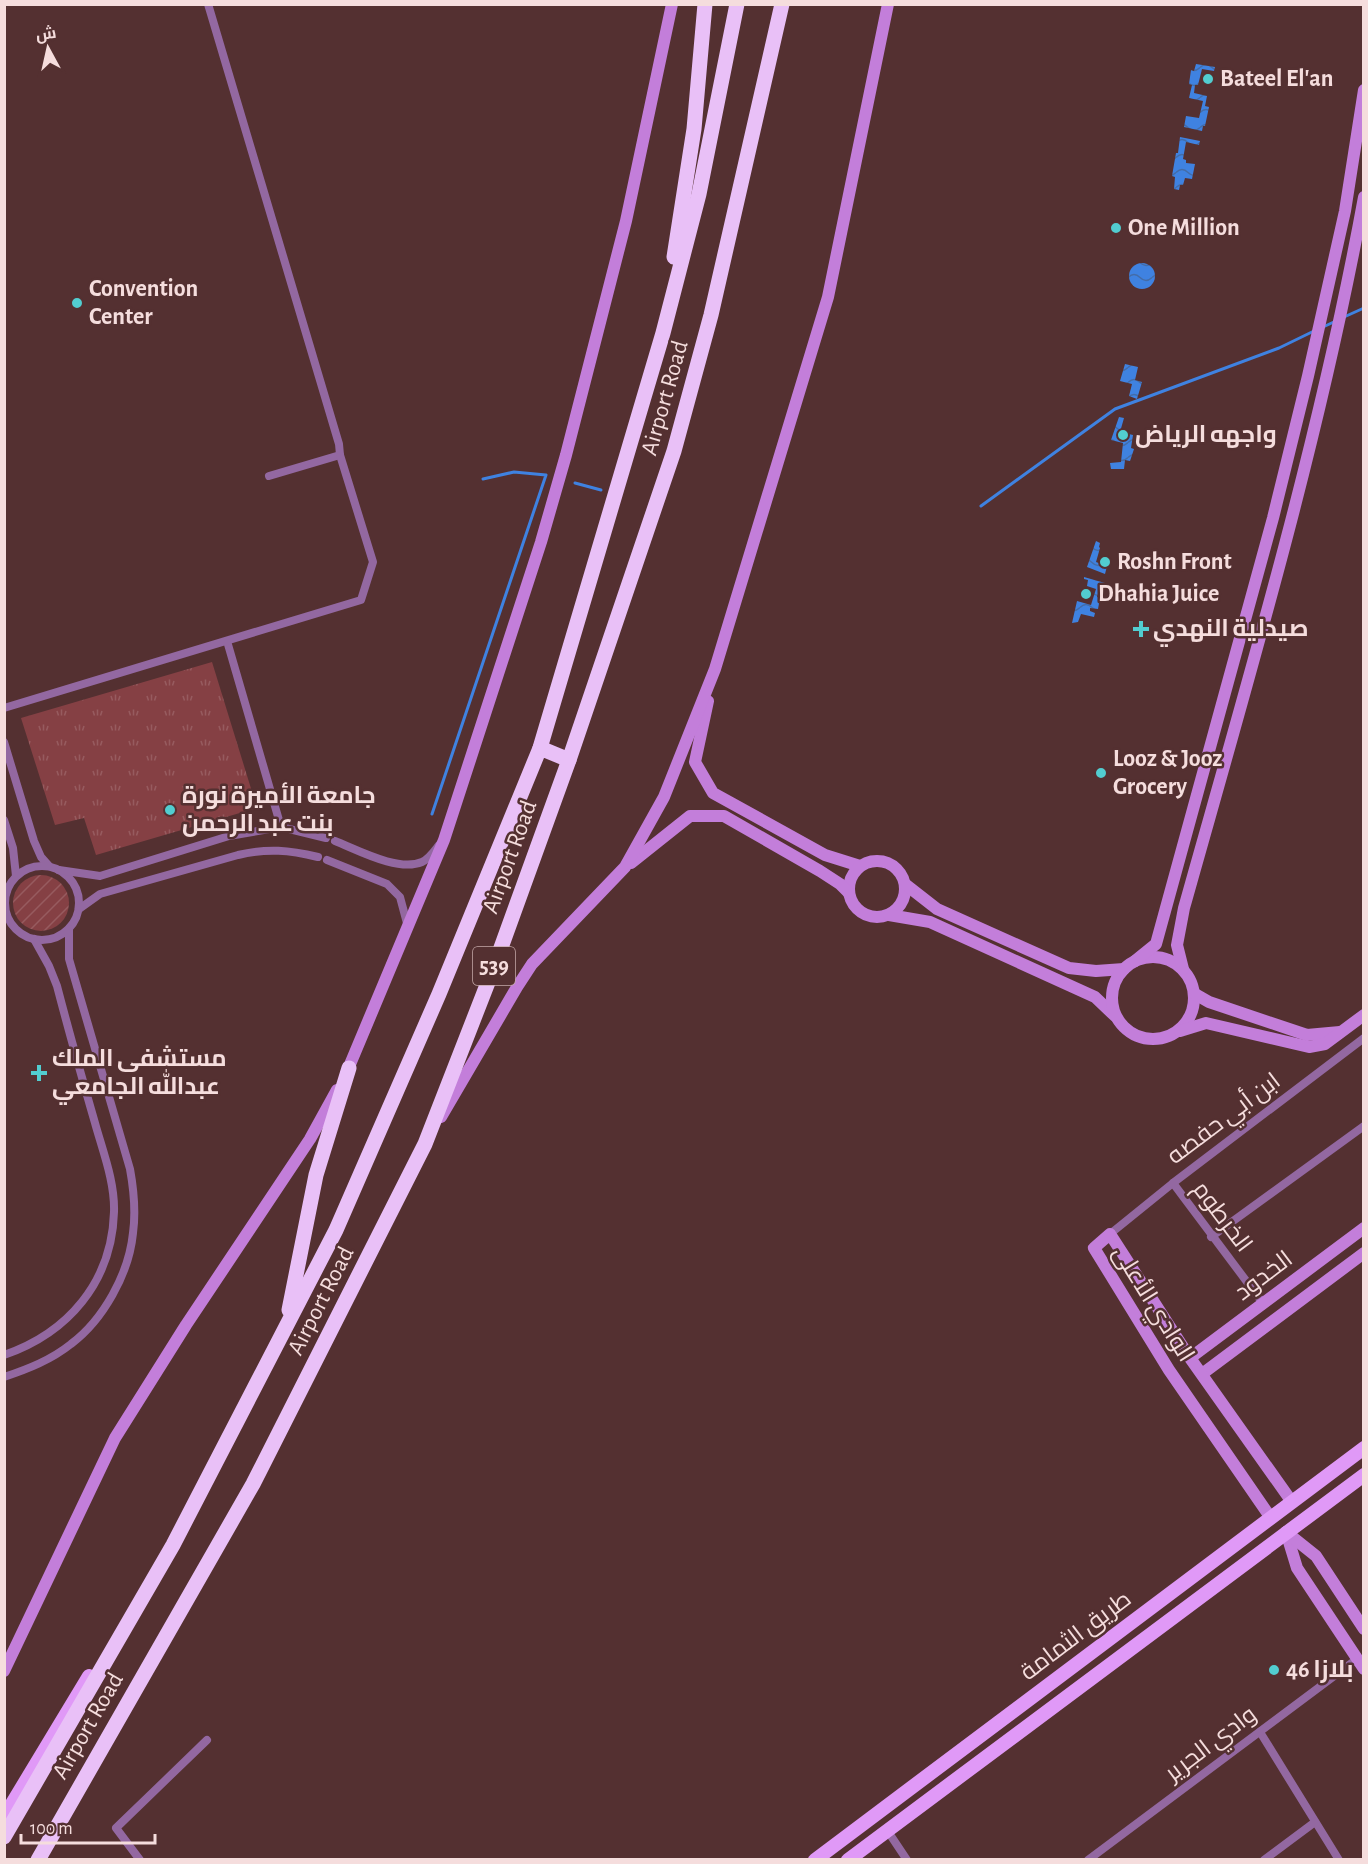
<svg xmlns="http://www.w3.org/2000/svg" width="1368" height="1864" font-family="'Alegreya Sans',Cairo,sans-serif">
  <defs>
    <pattern id="grass-tufts" width="24" height="20" patternUnits="userSpaceOnUse" patternTransform="scale(1.5)"><rect width="24" height="20" fill="#854044"/><path d="M3 7l-1-3M5 7V3M7 7l1-3M15 17l-1-3M17 17v-4M19 17l1-3" fill="none" stroke="#975b5f"/></pattern>
    <pattern id="garden-furrows" width="10" height="10" patternUnits="userSpaceOnUse" patternTransform="scale(1.5)"><rect width="10" height="10" fill="#854044"/><path d="M-1 1l2-2M0 10L10 0M9 11l2-2" fill="none" stroke="#975b5f"/></pattern>
    <pattern id="water-waves" width="16" height="10" patternUnits="userSpaceOnUse" patternTransform="scale(1.5)"><rect width="16" height="10" fill="#3f82e1"/><path d="M0 5q4-4 8 0t8 0" fill="none" stroke="#436ca9"/></pattern>
  </defs>
  <rect width="100%" height="100%" fill="#543031"/>
  <!-- grass -->
  <polygon fill="url(#grass-tufts)" points="212,662 257,808 96,855 84,818 55,825 21,718"/>
  <!-- garden -->
  <circle fill="url(#garden-furrows)" cx="41" cy="903" r="28"/>
  <!-- water -->
  <g fill="url(#water-waves)">
    <polygon points="1196,64 1215,67 1214,71 1202,69 1198,85 1195,85 1194,93 1207,96 1205,106 1209,107 1205,126 1203,126 1202,131 1184,127 1186,116 1199,118 1203,101 1189,98 1192,85 1189,84 1191,70 1194,71"/>
    <polygon points="1180,137 1200,141 1199,145 1186,142 1183,159 1186,160 1186,163 1195,164 1192,179 1185,178 1183,185 1180,185 1179,190 1174,189 1175,177 1172,176 1176,153 1178,153"/>
    <circle cx="1142" cy="276" r="13"/>
    <polygon points="1125,364 1138,367 1135,380 1142,382 1137,399 1129,396 1132,384 1120,381"/>
    <polygon points="1119,417 1124,418 1120,432 1133,435 1131,448 1134,449 1130,461 1125,460 1124,469 1111,469 1110,463 1121,462 1123,443 1111,440"/>
    <polygon points="1096,541 1100,543 1099,547 1100,548 1096,562 1107,566 1105,574 1087,567"/>
    <polygon points="1084,577 1105,583 1104,588 1100,588 1097,597 1100,598 1098,609 1090,608 1090,611 1095,613 1094,617 1081,614 1078,622 1072,623 1077,601 1091,605 1096,589 1087,586 1088,580 1084,579"/>
  </g>
  <g fill="none" stroke-linecap="round" stroke-linejoin="round">
    <!-- stream -->
    <g stroke="#3f82e1" stroke-width="3">
      <polyline points="1344,317 1364,308"/>
      <polyline points="1323,327 1336,321"/>
      <polyline points="575,483 601,490"/>
      <polyline points="981,506 1115,409 1279,348 1314,331"/>
      <polyline points="432,814 546,475 514,472 483,479"/>
    </g>
    <!-- street -->
    <g stroke="#9368a1" stroke-width="8">
      <polyline points="269,476 340,455"/>
      <polyline points="227,641 281,827"/>
      <polyline points="4,708 361,600 373,562 340,455 339,444 208,4"/>
      <polyline points="4,742 34,841 41,857 49,866"/>
      <polyline points="4,820 13,848 16,876"/>
      <path d="M335,841c23,9 63,31 87,21 7,-3 13,-12 17,-17"/>
      <polyline points="327,860 387,884 400,897 408,927"/>
      <circle cx="42" cy="903" r="37"/>
      <polyline points="59,870 100,876 229,836 281,827 326,838"/>
      <path d="M79,909l21,-15 138,-39c30,-7 51,-5 80,2"/>
      <polyline points="1173,1183 1262,1302"/>
      <polyline points="1110,1234 1173,1183 1364,1038"/>
      <polyline points="1211,1237 1364,1126"/>
      <path d="M4,1355c64,-22 108,-73 110,-143 1,-30 -11,-60 -19,-89 -13,-45 -26,-91 -38,-137l-8,-20 -15,-27"/>
      <path d="M4,1377c24,-8 47,-17 67,-33 32,-24 58,-70 62,-111 3,-22 1,-42 -3,-64l-61,-210v-30"/>
      <polyline points="1260,1732 1339,1860"/>
      <polyline points="887,1830 907,1860"/>
      <polyline points="140,1860 116,1828 207,1740"/>
      <polyline points="1088,1860 1357,1659"/>
      <polyline points="1264,1860 1315,1822"/>
    </g>
    <!-- secondary -->
    <g stroke="#c37eda" stroke-width="12">
      <polyline points="708,701 695,762 713,793 825,855 860,866"/>
      <circle cx="877" cy="889" r="28"/>
      <polyline points="631,863 690,816 724,816 820,871 840,884 849,893"/>
      <polyline points="905,884 937,909 1069,968 1096,971 1124,969"/>
      <polyline points="889,915 930,922 1095,997 1115,1016"/>
      <circle cx="1153" cy="998" r="41"/>
      <polyline points="1135,961 1156,944 1273,518 1308,376 1345,211 1364,90"/>
      <path d="M1183,969l-6,-24 7,-37c66,-235 136,-470 180,-711"/>
      <polyline points="1195,994 1209,1002 1307,1035 1340,1032"/>
      <polyline points="1180,1031 1206,1023 1309,1047 1325,1044 1364,1015"/>
      <polyline points="346,1074 444,840 541,542 566,455 626,221 672,4"/>
      <polyline points="441,1117 517,987 532,964 625,867 664,797 715,669 828,297 888,4"/>
      <polyline points="1190,1358 1364,1228"/>
      <polyline points="1202,1374 1364,1253"/>
      <polyline points="1271,1518 1169,1370 1094,1248 1110,1234 1190,1358 1292,1502"/>
      <polyline points="1286,1532 1297,1568 1364,1669"/>
      <polyline points="1286,1532 1316,1556 1364,1629"/>
      <polyline points="4,1671 115,1438 186,1325 310,1139 337,1090"/>
    </g>
    <!-- primary -->
    <g stroke="#e099f7" stroke-width="14">
      <polyline points="4,1817 89,1676"/>
      <polyline points="815,1860 1364,1448"/>
      <polyline points="848,1860 1364,1475"/>
    </g>
    <!-- highway -->
    <g stroke="#e9c0f7" stroke-width="15">
      <polyline points="674,257 694,129 705,4"/>
      <polyline points="540,748 569,760"/>
      <polyline points="289,1310 316,1175 349,1068"/>
      <polyline points="4,1837 173,1545 336,1230 439,994 540,748 663,333 699,194 737,4"/>
      <polyline points="38,1860 253,1484 425,1144 494,967 569,760 674,451 711,315 782,4"/>
    </g>
  </g>
  <!-- markers -->
  <g fill="#52cdd0" stroke="#543031" stroke-width="2">
    <circle cx="1208" cy="79" r="6"/>
    <circle cx="1116" cy="228" r="6"/>
    <circle cx="77" cy="303" r="6"/>
    <circle cx="1123" cy="435" r="6"/>
    <circle cx="1105" cy="562" r="6"/>
    <circle cx="1086" cy="594" r="6"/>
    <path d="M1138 620h6v6h6v6h-6v6h-6v-6h-6v-6h6z"/>
    <circle cx="1101" cy="773" r="6"/>
    <circle cx="170" cy="810" r="6"/>
    <path d="M36 1064h6v6h6v6h-6v6h-6v-6h-6v-6h6z"/>
    <circle cx="1274" cy="1670" r="6"/>
  </g>
  <g text-anchor="middle" dominant-baseline="central" stroke-width="5" stroke-linejoin="round" paint-order="stroke">
    <!-- shield labels -->
    <rect fill="#543031" stroke="#c5a9a9" stroke-width="1.5" x="473" y="947" width="42" height="38" rx="4.5"/>
    <g font-size="22" font-weight="bold" fill="#f5dddd">
      <text x="494" y="966">539</text>
    </g>
    <!-- poi labels -->
    <g font-size="24" font-weight="bold" fill="#f5dddd" stroke="#543031" text-anchor="start">
      <text x="1220" y="79">Bateel El'an</text>
      <text x="1128" y="228">One Million</text>
      <text x="89" y="289">Convention<tspan x="89" dy="28">Center</tspan></text>
      <text x="1135" y="435">واجهه الرياض</text>
      <text x="1117" y="562">Roshn Front</text>
      <text x="1098" y="594">Dhahia Juice</text>
      <text x="1153" y="629">صيدلية النهدي</text>
      <text x="1113" y="759">Looz &amp; Jooz<tspan x="1113" dy="28">Grocery</tspan></text>
      <text x="182" y="796">جامعة الأميرة نورة<tspan x="182" dy="28">بنت عبد الرحمن</tspan></text>
      <text x="52" y="1059">مستشفى الملك<tspan x="52" dy="28">عبدالله الجامعي</tspan></text>
      <text x="1286" y="1670">بلازا 46</text>
    </g>
    <!-- street labels -->
    <g font-size="24" fill="#f5dddd" stroke="#543031">
      <text transform="translate(665 398) rotate(-74)">Airport Road</text>
      <text transform="translate(510 857) rotate(-70)">Airport Road</text>
      <text transform="translate(1224 1119) rotate(-37)">ابن أبي حفصه</text>
      <text transform="translate(1222 1217) rotate(53)">الخرطوم</text>
      <text transform="translate(1264 1276) rotate(-37)">الخدود</text>
      <text transform="translate(321 1301) rotate(-63)">Airport Road</text>
      <text transform="translate(1153 1304) rotate(58)">الوادي الأعلى</text>
      <text transform="translate(1076 1636) rotate(-37)">طريق الثمامة</text>
      <text transform="translate(88 1726) rotate(-60)">Airport Road</text>
      <text transform="translate(1211 1744) rotate(-37)">وادي الجرير</text>
    </g>
  </g>
  <!-- border -->
  <rect width="1368" height="1864" fill="none" stroke="#f5dddd" stroke-width="12"/>
  <!-- north arrow -->
  <g transform="translate(48 48) rotate(352)" stroke="#543031" stroke-width="4.5" paint-order="stroke">
  <path d="M0-4.5L10 22L0 15L-10 22Z" fill="#f5dddd"/>
  <text y="-9" font-size="16" font-weight="bold" text-anchor="middle" fill="#f5dddd">ش</text>
  </g>
  <!-- scale -->
  <path d="M21 1834v9h134v-9" fill="none" stroke="#f5dddd" stroke-width="3"/>
  <text x="30" y="1834" font-size="18" fill="#f5dddd" stroke="#543031" stroke-width="4.5" paint-order="stroke">100 m</text>
</svg>
